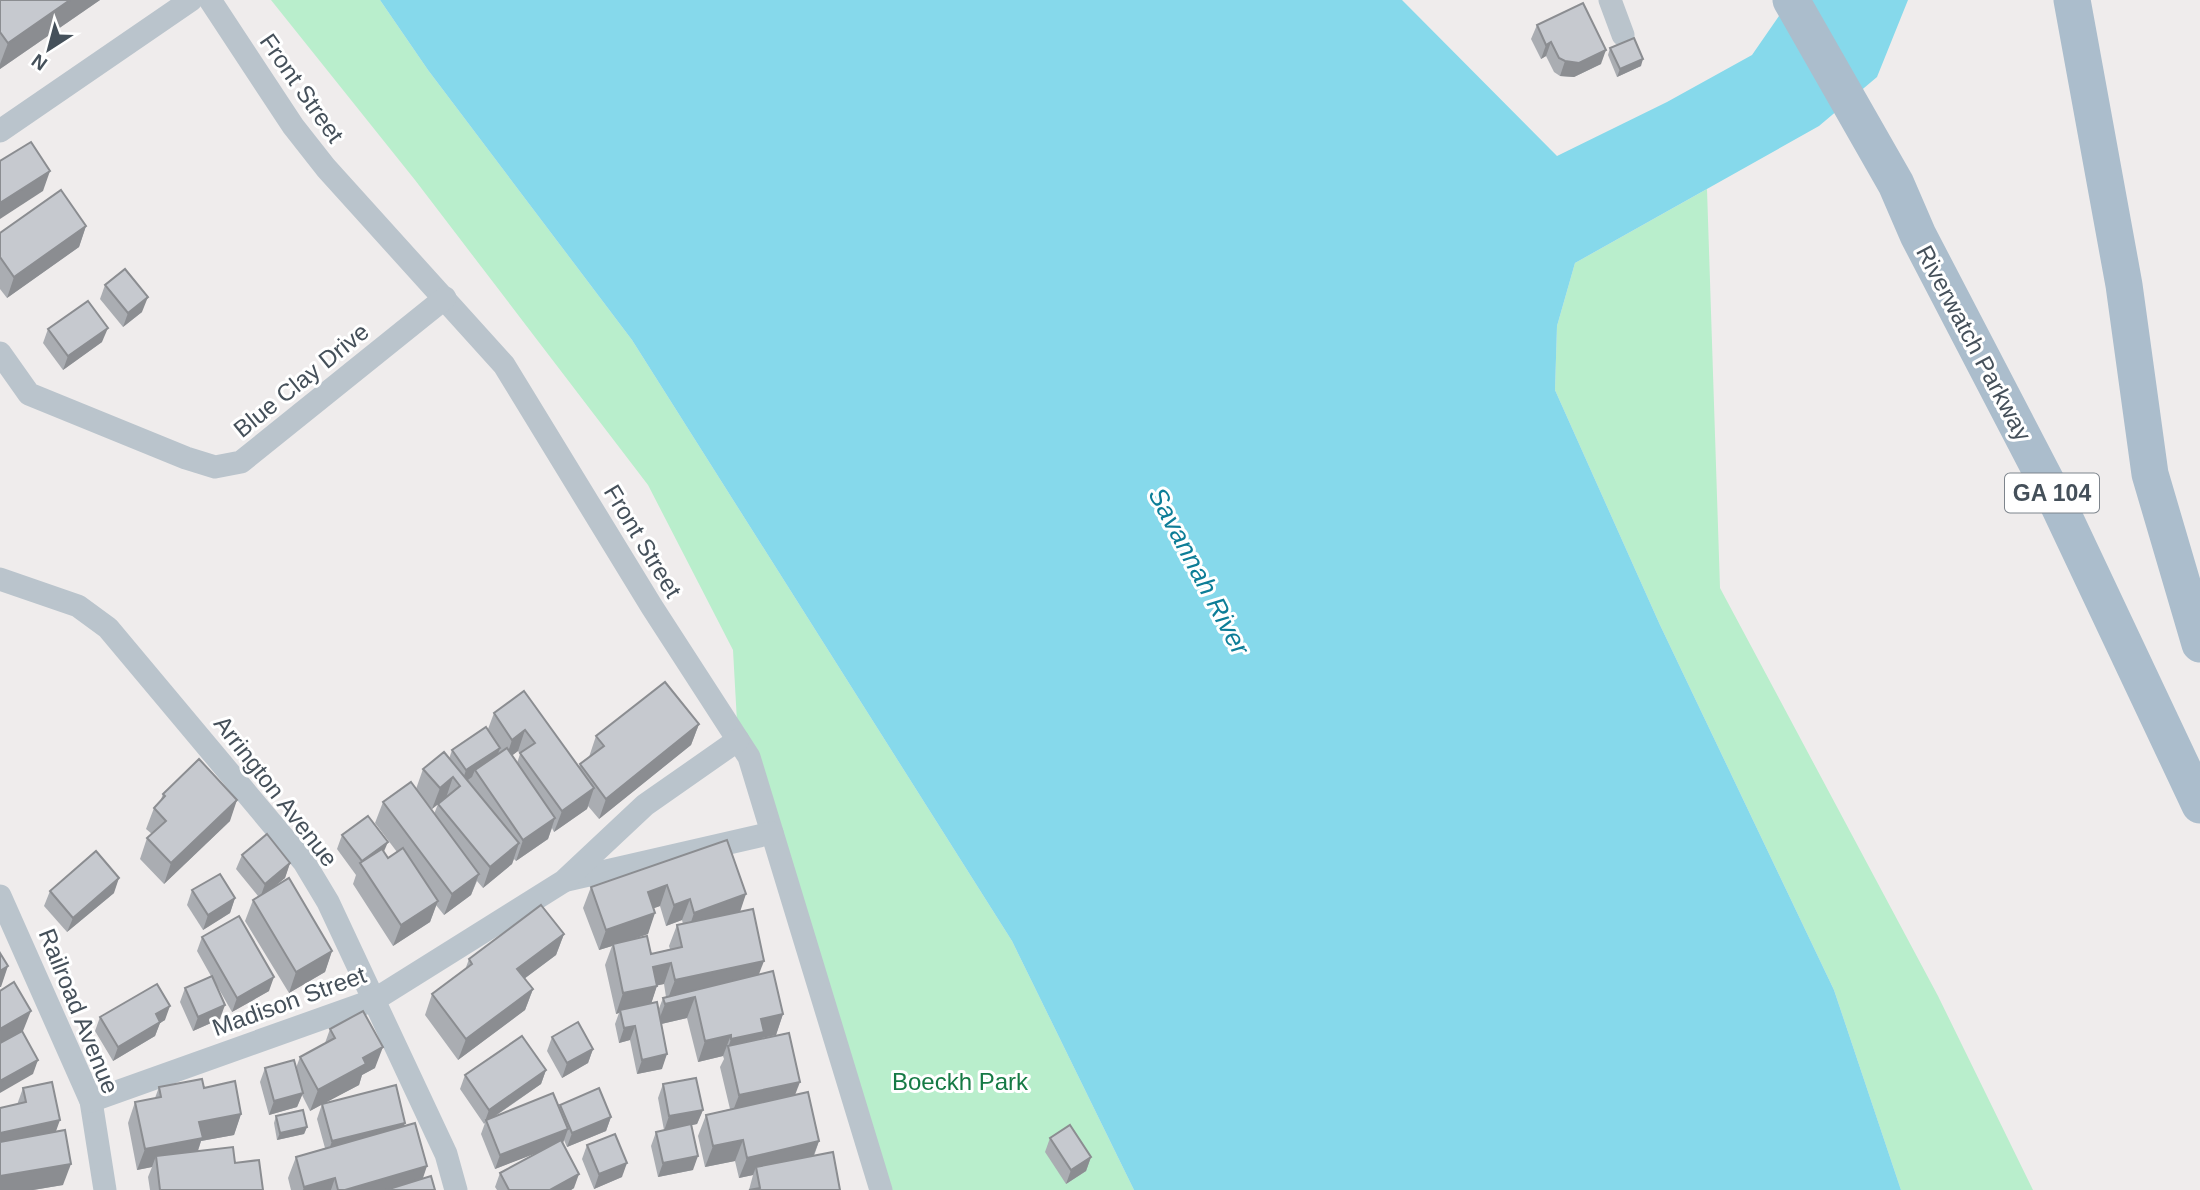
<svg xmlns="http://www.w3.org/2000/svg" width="2200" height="1190" font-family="Helvetica,sans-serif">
  <rect width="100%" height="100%" fill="#efecec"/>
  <!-- green -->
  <g fill="#b9eecc">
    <polygon points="271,0 380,0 428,70 632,340 1012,941 1134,1190 881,1190 738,740 733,650 648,485 415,180"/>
    <polygon points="1707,189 1720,588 1938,996 2033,1190 1901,1190 1834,990 1660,625 1555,390 1557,326 1575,263"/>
  </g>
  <!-- water -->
  <polygon fill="#86d9eb" points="380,0 1402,0 1557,156 1667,102 1752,55 1790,0 1908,0 1877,77 1819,126 1575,263 1557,326 1555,390 1660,625 1834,990 1901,1190 1134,1190 1012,941 632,340 428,70"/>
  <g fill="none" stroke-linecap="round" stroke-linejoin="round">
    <!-- minor -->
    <g stroke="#bac4cc" stroke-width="23">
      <polyline points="210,0 293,126 326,168 504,365 652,607 749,757 881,1190"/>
      <polyline points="1610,0 1623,35"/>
      <polyline points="0,131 191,0"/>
      <polyline points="0,353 29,394 186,458 215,467 241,462 445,298"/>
      <polyline points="0,579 78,606 108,628 304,862 328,902 446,1154 456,1190"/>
      <polyline points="567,880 772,833"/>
      <polyline points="0,896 91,1101 105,1190"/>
      <polyline points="91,1101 374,1000 564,881 645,805 738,740"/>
    </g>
    <!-- primary -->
    <g stroke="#abbdcc" stroke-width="37">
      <polyline points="1791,0 1896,184 1918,235 2058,504 2200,805"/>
      <polyline points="2072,0 2124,285 2150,474 2200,644"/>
    </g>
  </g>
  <!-- wall -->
  <g fill="#aaadb2" fill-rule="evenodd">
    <polygon points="0,0 100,0 0,69"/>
    <polygon points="1537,25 1601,64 1574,77 1560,76 1554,72 1546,56 1541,59 1531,39"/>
    <polygon points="1610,48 1641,66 1617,77 1608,55"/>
    <polygon points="86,226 79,247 7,298 0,289 0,233"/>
    <polygon points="105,285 142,312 123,327 100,299"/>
    <polygon points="48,329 102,342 63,370 43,343"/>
    <path d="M524,691l55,76 1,-3 9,-7 7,-21 103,-12 -8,21 -92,74 -11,-13 -1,3 -33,23 -2,-4 -4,11 -32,22 -2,-2 -2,5 -29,24 -6,-7 -6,14 -27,20 -8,-10 -6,17 -37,24 -40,-62 3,-9 -19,-26 5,-14 42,17 4,6 9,-6 -22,-29 8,-21 33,-13 7,-20 26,-10 3,-9 36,-21 6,-16zM518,751l2,3 -3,9 -5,-8zM426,802l6,7 6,-5 -4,10z"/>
    <polygon points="163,794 230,821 164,884 140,859 147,838 152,834 146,829 154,808 160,802"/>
    <path d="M727,840l13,71 19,64 24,39 -7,21 -14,3 -1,1 34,56 24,46 -5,15 26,34h-91l4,-15 -14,3 -4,-17 -30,6 -7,-31 8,-21 24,-6 -10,-42 4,-8 -1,-3 -25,6 -11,-44 -26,6 1,45 -25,5 -7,-34 -11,3 -4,-19 4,-11 -3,1 -11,-49 7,-19 -13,4 -16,-42 8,-21zM660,906l6,20 16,-6 1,4 -6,1 -8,21 1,3 -19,5 -24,-13 21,-7 6,-26zM664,984l2,13 -3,1 -5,13 -7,-7 6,-19z"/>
    <polygon points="242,855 290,863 285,878 271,889 332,951 325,972 289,993 245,921 253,900 258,896 236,869"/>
    <polygon points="192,890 235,898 230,913 203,930 187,905"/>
    <polygon points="50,891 114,893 67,932 44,906"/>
    <polygon points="564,934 556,955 524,979 533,989 525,1010 458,1060 425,1015 432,994 465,970 469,959"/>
    <polygon points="202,937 269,991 232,1012 216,984 220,1019 193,1031 180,1002 185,988 211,976 197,951"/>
    <polygon points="100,1017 165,1020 160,1023 155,1036 113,1061 95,1031"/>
    <polygon points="330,1029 375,1068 362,1075 359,1085 322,1104 404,1126 423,1179 435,1190 291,1190 288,1178 296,1157 325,1148 317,1119 322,1104 310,1111 302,1095 297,1107 269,1115 260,1082 265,1068 296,1068 300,1057 325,1043"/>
    <polygon points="552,1037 593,1049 588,1063 562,1078 547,1051"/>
    <polygon points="546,1070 541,1084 494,1117 559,1107 560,1105 611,1117 606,1131 567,1147 564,1140 562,1143 574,1188 571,1190 497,1190 495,1187 500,1173 538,1152 495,1169 481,1134 485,1123 484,1124 460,1089 465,1075"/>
    <polygon points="663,1084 703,1110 697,1124 692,1125 693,1170 658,1177 651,1146 656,1132 664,1130 658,1098"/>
    <polygon points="159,1087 204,1088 241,1114 234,1135 201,1141 198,1151 235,1163 263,1190 150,1190 148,1177 152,1167 137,1170 128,1123 135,1102 155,1098"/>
    <polygon points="23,1088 56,1132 63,1185 33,1190 0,1190 18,1102"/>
    <polygon points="276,1116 307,1127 304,1134 277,1140 274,1123"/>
    <polygon points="1050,1138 1091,1157 1086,1171 1066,1184 1045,1152"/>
    <polygon points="587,1145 622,1177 594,1189 582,1159"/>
  </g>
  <!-- shaded-wall -->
  <g fill="#8b8d91">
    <polygon points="70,0 100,0 0,69 0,64 8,43"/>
    <polygon points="1551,42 1546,56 1541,59 1546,45"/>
    <polygon points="1606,50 1601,64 1574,77 1560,76 1565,61"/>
    <polygon points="1643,59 1641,66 1617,77 1620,69"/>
    <polygon points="50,171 43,191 0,219 0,203"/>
    <polygon points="86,226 79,247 7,298 14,277"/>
    <polygon points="148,297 142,312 123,327 128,313"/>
    <polygon points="108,328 102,342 63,370 68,356"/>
    <polygon points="699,724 691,745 599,819 606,799"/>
    <polygon points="525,730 518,751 505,761 512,740"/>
    <polygon points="500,748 495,762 475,770 472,777 461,785 466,770"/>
    <polygon points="453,777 446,798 432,809 440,788"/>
    <polygon points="594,788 587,809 554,832 562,811"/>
    <polygon points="237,800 230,821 164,884 171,863"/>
    <polygon points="555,818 548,839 516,861 523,840"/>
    <polygon points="388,842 382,856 362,861"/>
    <polygon points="519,843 512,864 483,888 490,867"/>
    <polygon points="290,863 285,878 260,898 265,884"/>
    <polygon points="479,874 471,895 444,915 452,894"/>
    <polygon points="119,878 114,893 67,932 73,918"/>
    <polygon points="667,885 660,906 641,913 648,892"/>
    <polygon points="746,894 739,915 687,934 694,913"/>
    <polygon points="235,898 230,913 203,930 208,915"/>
    <polygon points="690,899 682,920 666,926 674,905"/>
    <polygon points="438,901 430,922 393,946 401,925"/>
    <polygon points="655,913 648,934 613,946 613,944 612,946 599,950 606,930"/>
    <polygon points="564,934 556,955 509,990 517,969"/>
    <polygon points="332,951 325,972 289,993 296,972"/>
    <polygon points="764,961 756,982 667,1001 675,980"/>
    <polygon points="671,963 664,984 646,988 653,967"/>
    <polygon points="8,966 1,987 0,987 0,971"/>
    <polygon points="274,977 269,991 232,1012 237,998"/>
    <polygon points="657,986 650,1007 620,1010 619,1013 616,1014 623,993"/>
    <polygon points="533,989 525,1010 458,1060 466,1039"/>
    <polygon points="695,997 687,1018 657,1025 665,1004"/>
    <polygon points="225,1005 220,1019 193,1031 198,1017"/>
    <polygon points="170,1006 165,1020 160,1023 155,1036 113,1061 118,1047 156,1014"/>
    <polygon points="31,1011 23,1031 0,1045 0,1029"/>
    <polygon points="783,1014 776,1035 762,1038 756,1052 728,1048 731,1039 761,1019"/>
    <polygon points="635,1026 630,1040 619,1043 624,1028"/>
    <polygon points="731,1035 723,1056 698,1062 705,1041"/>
    <polygon points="383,1047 375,1068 362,1075 359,1085 310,1111 318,1090 363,1058"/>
    <polygon points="593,1049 588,1063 562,1078 567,1063"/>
    <polygon points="667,1054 662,1069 637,1074 642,1060"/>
    <polygon points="38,1060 33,1074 0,1093 0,1081"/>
    <polygon points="546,1070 541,1084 486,1122 486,1120 484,1124 489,1110"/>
    <polygon points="800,1082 792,1103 731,1116 739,1095"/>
    <polygon points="303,1093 297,1107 269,1115 274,1101"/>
    <polygon points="703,1110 697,1124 664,1131 669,1116"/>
    <polygon points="241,1114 234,1135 201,1141 195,1159 156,1156 152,1167 137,1170 145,1149 199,1122"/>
    <polygon points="611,1117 606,1131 567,1147 572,1133"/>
    <polygon points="60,1120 55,1134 0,1146 0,1133"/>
    <polygon points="405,1123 400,1137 327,1156 332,1141"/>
    <polygon points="307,1127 304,1134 277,1140 280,1133"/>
    <polygon points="568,1129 563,1143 495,1169 500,1155"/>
    <polygon points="743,1140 735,1161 705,1167 713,1146"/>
    <polygon points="819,1141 811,1162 756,1167 753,1175 739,1178 747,1158"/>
    <polygon points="698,1156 693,1170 658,1177 663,1163"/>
    <polygon points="1091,1157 1086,1171 1066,1184 1071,1170"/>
    <polygon points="627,1163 622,1177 594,1189 599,1174"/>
    <polygon points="71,1164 63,1185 33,1190 0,1190 0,1176"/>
    <polygon points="427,1166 420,1187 411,1190 345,1190"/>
    <polygon points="579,1174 574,1188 571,1190 550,1190"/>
    <polygon points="335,1178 331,1190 303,1190 304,1187"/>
  </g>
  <!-- building -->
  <g fill="#c6c9cf" stroke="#8b8d91" stroke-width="2">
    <polygon points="0,0 70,0 8,43 0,32"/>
    <polygon points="1583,3 1606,50 1579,63 1565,61 1559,58 1551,42 1546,45 1537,25"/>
    <polygon points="1634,38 1643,59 1620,69 1610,48"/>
    <polygon points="31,142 50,171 0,203 0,161"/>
    <polygon points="61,190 86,226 14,277 0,257 0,233"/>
    <polygon points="125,269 148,297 128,313 105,285"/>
    <polygon points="88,301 108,328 68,356 48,329"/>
    <polygon points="665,682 699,724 606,799 580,764 604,746 596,736"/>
    <polygon points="524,691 594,788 562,811 520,753 535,743 525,730 512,740 494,713"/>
    <polygon points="486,727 500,748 466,770 452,750"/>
    <polygon points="507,748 555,818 523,840 475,770"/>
    <polygon points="444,752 519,843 490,867 438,804 460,786 453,777 440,788 423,769"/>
    <polygon points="199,759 237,800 171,863 147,838 166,821 154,808 165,796 163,794"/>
    <polygon points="411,782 479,874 452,894 383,802"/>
    <polygon points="368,816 388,842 362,861 342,835"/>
    <polygon points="267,834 290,863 265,884 242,855"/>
    <polygon points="727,840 746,894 694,913 690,899 674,905 667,885 648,892 655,913 606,930 591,887"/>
    <polygon points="403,848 438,901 401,925 360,863 382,849 388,858"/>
    <polygon points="96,851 119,878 73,918 50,891"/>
    <polygon points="220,874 235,898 208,915 192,890"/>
    <polygon points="289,878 332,951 296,972 253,900"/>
    <polygon points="541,905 564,934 517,969 533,989 466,1039 432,994 472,964 469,959"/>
    <polygon points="753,909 764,961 675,980 671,963 653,967 657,986 623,993 613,944 647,936 651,954 682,947 677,925"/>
    <polygon points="239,916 274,977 237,998 202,937"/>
    <polygon points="0,953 8,966 0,971"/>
    <polygon points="773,971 783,1014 761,1019 764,1032 731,1039 731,1035 705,1041 695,997 665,1004 663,998"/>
    <polygon points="212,976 225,1005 198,1017 185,988"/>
    <polygon points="14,982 31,1011 0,1029 0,991"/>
    <polygon points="157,984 170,1006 156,1014 160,1022 118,1047 100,1017"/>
    <polygon points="657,1002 667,1054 642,1060 635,1026 624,1028 620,1010"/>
    <polygon points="363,1011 383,1047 363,1058 366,1064 318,1090 300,1057 335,1038 330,1029"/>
    <polygon points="578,1022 593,1049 567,1063 552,1037"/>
    <polygon points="22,1031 38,1060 0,1081 0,1043"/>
    <polygon points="789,1033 800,1082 739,1095 728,1046"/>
    <polygon points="522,1036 546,1070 489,1110 465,1075"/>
    <polygon points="294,1060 303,1093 274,1101 265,1068"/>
    <polygon points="696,1078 703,1110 669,1116 663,1084"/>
    <polygon points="202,1079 204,1088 235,1081 241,1114 199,1122 203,1138 145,1149 135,1102 161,1097 159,1087"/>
    <polygon points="52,1082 60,1120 0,1133 0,1108 26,1102 23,1088"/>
    <polygon points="396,1085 405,1123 332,1141 322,1104"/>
    <polygon points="599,1088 611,1117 572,1133 560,1105"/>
    <polygon points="808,1092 819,1141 747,1158 743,1140 713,1146 706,1115"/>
    <polygon points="553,1093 568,1129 500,1155 486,1120"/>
    <polygon points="303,1110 307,1127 280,1133 276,1116"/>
    <polygon points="415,1123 427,1166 345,1190 338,1190 335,1178 304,1187 296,1157"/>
    <polygon points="691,1124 698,1156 663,1163 656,1132"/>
    <polygon points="1070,1125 1091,1157 1071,1170 1050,1138"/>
    <polygon points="65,1130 71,1164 0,1176 0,1142"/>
    <polygon points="615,1134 627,1163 599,1174 587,1145"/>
    <polygon points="561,1140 579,1174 550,1190 509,1190 500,1173"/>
    <polygon points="233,1147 235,1163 259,1160 263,1190 160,1190 156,1156"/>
    <polygon points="833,1152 840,1190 749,1190 760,1188 756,1167"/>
    <polygon points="431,1176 435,1190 386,1190"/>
  </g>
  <g text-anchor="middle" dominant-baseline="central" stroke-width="6" stroke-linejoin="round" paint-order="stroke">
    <!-- shield labels -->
    <rect fill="#fff" stroke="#7d848c" stroke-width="2" x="2005" y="473.5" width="94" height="39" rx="5"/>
    <g font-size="23" font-weight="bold" fill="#45505a">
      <text x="2052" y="493">GA 104</text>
    </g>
    <!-- street labels -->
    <g font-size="24" fill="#45505a" stroke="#fff">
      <text transform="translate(302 88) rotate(55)">Front Street</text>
      <text transform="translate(1974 343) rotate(62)">Riverwatch Parkway</text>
      <text transform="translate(301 380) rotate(-39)">Blue Clay Drive</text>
      <text transform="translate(643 541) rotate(59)">Front Street</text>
      <text transform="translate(276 791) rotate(52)">Arrington Avenue</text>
      <text transform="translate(289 1001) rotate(-20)">Madison Street</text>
      <text transform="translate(79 1011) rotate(68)">Railroad Avenue</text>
    </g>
    <!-- park labels -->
    <g font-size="24" fill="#167a45" stroke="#fff">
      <text x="960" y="1081">Boeckh Park</text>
    </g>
    <!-- water labels -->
    <g font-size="26" font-style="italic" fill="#0c7d97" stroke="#fff">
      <text transform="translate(1199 571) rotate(62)">Savannah River</text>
    </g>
  </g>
  <!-- north arrow -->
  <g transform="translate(49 49) rotate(216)" stroke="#ffffff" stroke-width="5" paint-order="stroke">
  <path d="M0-5L12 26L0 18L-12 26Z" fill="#45505a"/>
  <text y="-10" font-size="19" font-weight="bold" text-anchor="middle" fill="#45505a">N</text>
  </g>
</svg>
